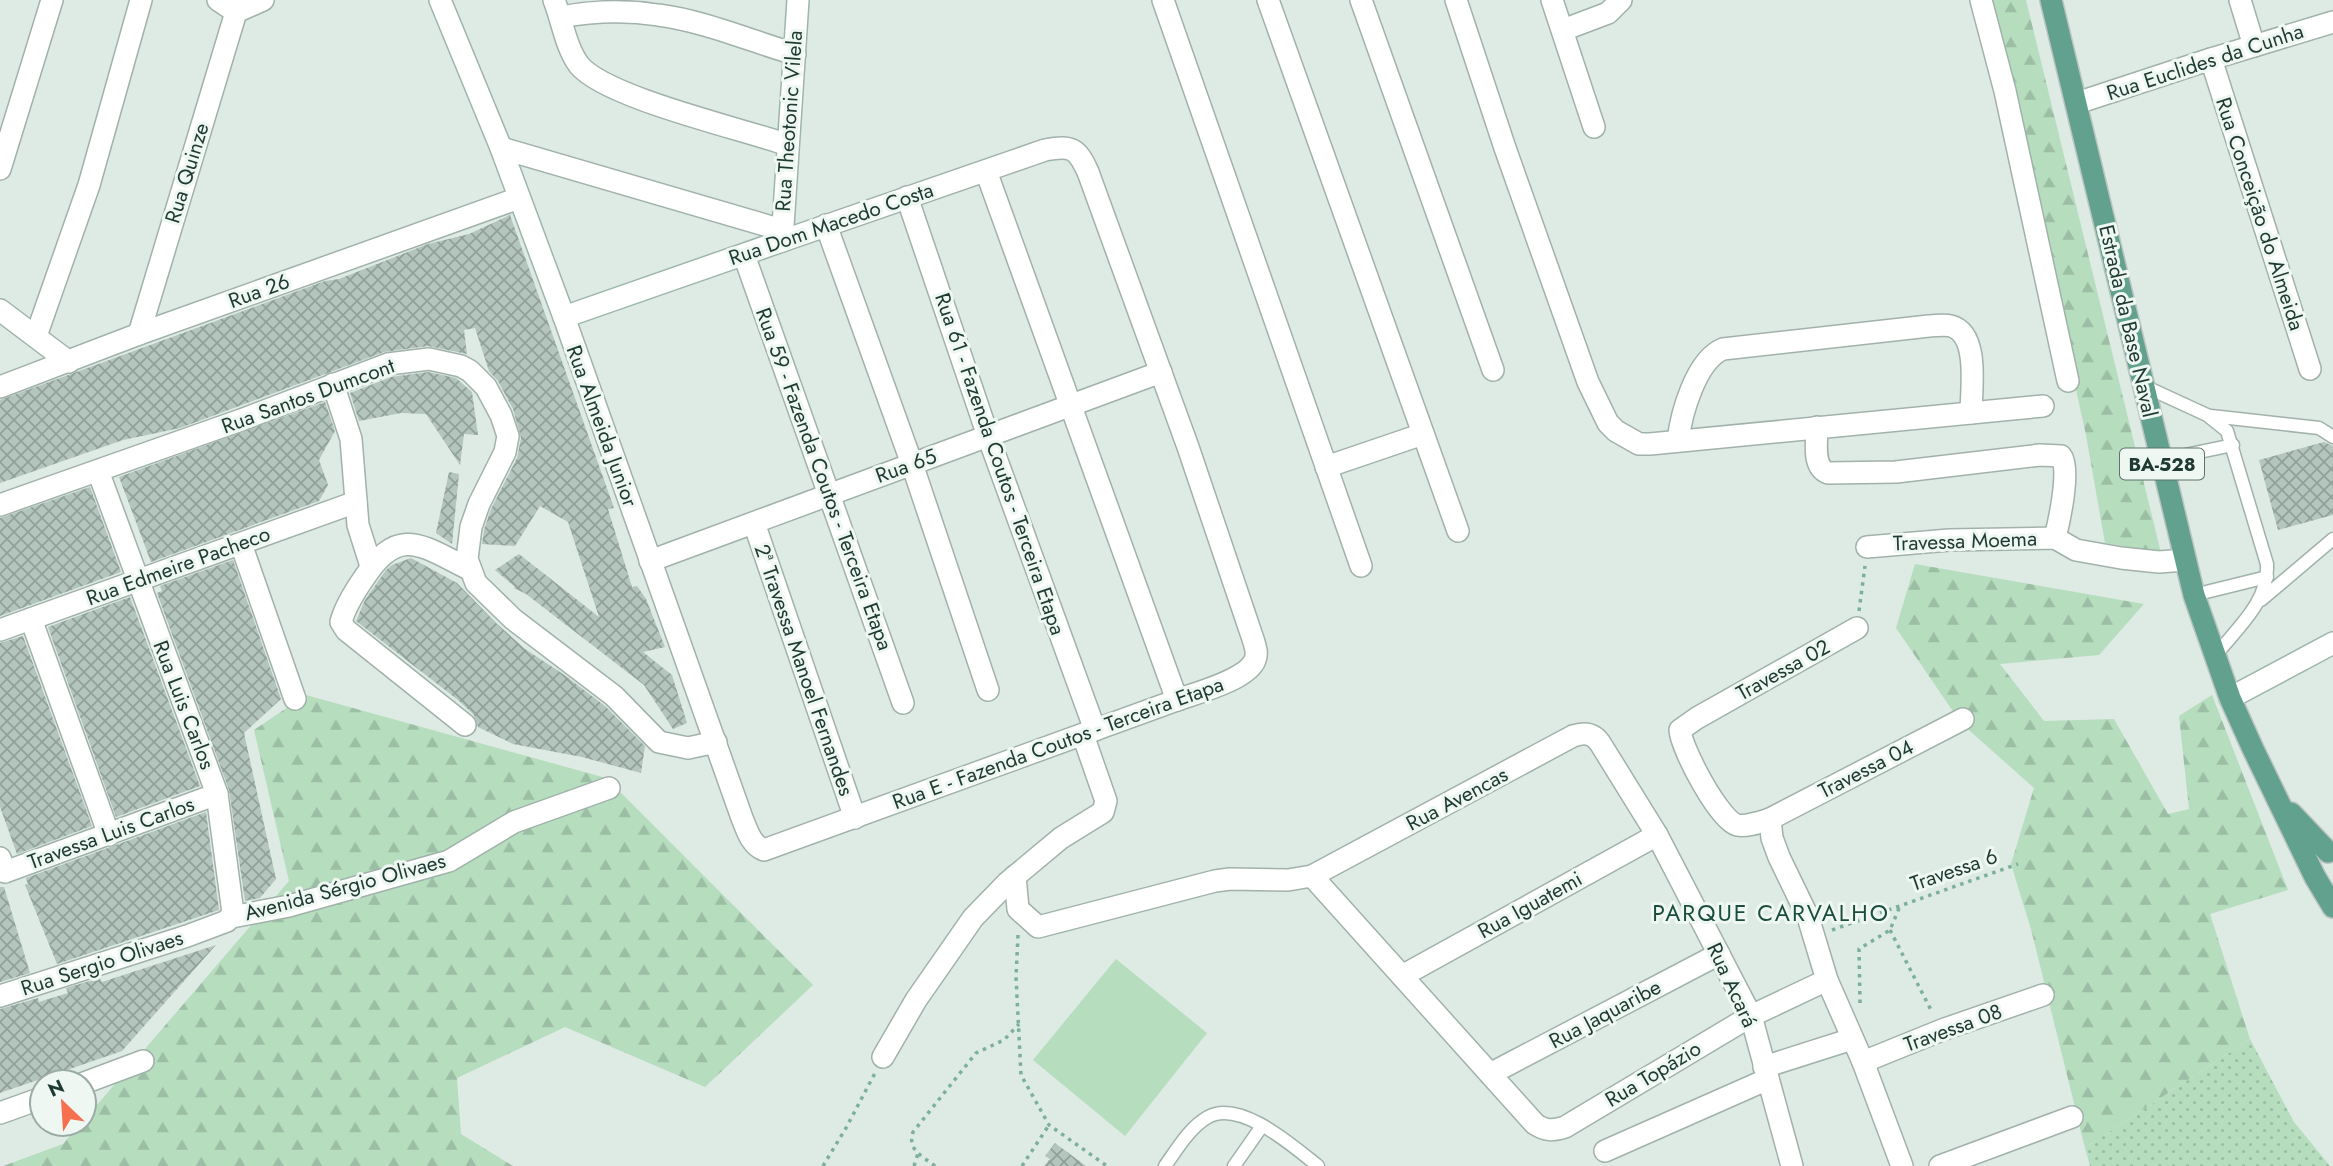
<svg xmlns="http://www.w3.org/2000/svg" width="2333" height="1166" font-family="Jost,sans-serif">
  <defs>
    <pattern id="grass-dots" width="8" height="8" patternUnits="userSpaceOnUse" patternTransform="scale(1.75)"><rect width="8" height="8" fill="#b6ddbe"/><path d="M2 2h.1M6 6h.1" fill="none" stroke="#9cbea4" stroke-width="1.8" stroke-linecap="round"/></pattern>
    <pattern id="forest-firs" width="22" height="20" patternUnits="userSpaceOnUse" patternTransform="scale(1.75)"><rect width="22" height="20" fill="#b6ddbe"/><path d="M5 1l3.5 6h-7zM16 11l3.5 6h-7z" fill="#9cbea4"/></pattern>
    <pattern id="building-cross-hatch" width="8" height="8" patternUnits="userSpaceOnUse" patternTransform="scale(1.75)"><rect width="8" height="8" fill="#b3c5bd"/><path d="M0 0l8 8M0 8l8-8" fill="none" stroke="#91a19a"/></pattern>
  </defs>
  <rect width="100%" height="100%" fill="#deeae4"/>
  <!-- grass -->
  <polygon fill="url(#grass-dots)" points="2250,1039 2294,1122 2330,1166 2090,1166 2085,1148"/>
  <!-- forest -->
  <g fill="url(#forest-firs)">
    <polygon points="1990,0 2026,0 2161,553 2105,543 2086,435"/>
    <polygon points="1915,564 2144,604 2099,655 2000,664 2044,721 2114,719 2168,814 2189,809 2179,716 2212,695 2288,890 2210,914 2250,1039 2085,1148 2031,929 2011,864 2034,788 1961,723 1896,628"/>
    <polygon points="306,695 606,778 813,985 705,1087 565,1027 457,1078 461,1134 513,1166 3,1166 63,1144 80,1124 84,1124 84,1120 289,881 254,730"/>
  </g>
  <!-- garden -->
  <polygon fill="#b6ddbe" points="1116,959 1207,1033 1125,1136 1033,1060"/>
  <!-- building -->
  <g fill="url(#building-cross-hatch)">
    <polygon points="510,215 614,508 608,509 632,587 637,586 646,599 665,647 643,652 672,675 687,723 673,729 644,685 526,594 514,588 515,587 495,570 519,554 599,617 568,522 540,506 515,546 482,544 484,530 491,509 517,458 521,438 513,409 498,381 489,371 475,328 464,330 467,354 428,346 384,352 180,428 123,440 0,483 0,400 325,281 339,279 428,244 469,234"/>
    <polygon points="428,372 456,378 472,392 478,435 464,434 460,465 426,414 401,413 359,421 350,393 391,377"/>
    <polygon points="325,402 335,431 319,460 328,485 319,501 151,562 119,477"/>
    <polygon points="2324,442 2333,446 2333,515 2278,530 2259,460"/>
    <polygon points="449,472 459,474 452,544 436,533"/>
    <polygon points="90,487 121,572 0,616 0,518"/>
    <polygon points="411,558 457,583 496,623 525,649 563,674 605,706 645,746 641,773 582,757 513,744 478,727 474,715 458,700 356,621 365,600 386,570 392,565"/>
    <polygon points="233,560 281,699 244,733 276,879 260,898 245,901 229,790 157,593 162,591 160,586"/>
    <polygon points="130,597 200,786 116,817 48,627"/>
    <polygon points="23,636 92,826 17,854 0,807 0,643"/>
    <polygon points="206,812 219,910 57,964 25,885 28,884 26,878"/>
    <polygon points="0,887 4,887 30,973 0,982"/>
    <polygon points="216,945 122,1051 0,1093 0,1009 38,998 39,1002 68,993 66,988 100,978 102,982"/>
    <polygon points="1055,1143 1086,1166 1044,1166 1050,1159 1045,1156"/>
  </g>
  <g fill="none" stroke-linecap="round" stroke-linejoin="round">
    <defs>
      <g id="lane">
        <path d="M2144,386l63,29 20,16 40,133c2,38 -30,64 -52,92"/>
        <polyline points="2211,416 2319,428 2333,437"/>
        <polyline points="2161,460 2233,445"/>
        <polyline points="2194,595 2267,577"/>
        <polyline points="2261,600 2333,539"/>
        <path d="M1165,1166c12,-17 25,-39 43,-49 32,-18 85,29 110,49"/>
        <polyline points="1234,1166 1262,1126"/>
      </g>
      <g id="street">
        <polyline points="218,0 236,12"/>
        <path d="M554,0c8,20 12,48 25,65 27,33 164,64 209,80"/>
        <polyline points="1163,0 1361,566"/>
        <polyline points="1268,0 1458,531"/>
        <polyline points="1361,0 1493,370"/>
        <polyline points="1456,0 1505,148 1588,382 1608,423 1616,431 1639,444 1650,444 2043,406"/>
        <polyline points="1552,0 1594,127"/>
        <polyline points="1981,0 2005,91 2068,381"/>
        <polyline points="2240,0 2254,46"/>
        <polyline points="236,12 263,0"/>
        <path d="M561,17c32,-6 65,-7 97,-2 47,6 92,26 137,39"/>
        <polyline points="1563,30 1608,13 1621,0"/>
        <polyline points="2211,59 2310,369"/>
        <polyline points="2077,103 2211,59 2333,22"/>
        <polyline points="501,148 782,230"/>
        <polyline points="0,169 52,0"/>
        <polyline points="986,171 1177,700"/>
        <polyline points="907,197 988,436 1095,730"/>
        <polyline points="826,225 912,464 988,690"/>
        <polyline points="744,255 903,703"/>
        <polyline points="0,310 69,362"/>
        <path d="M564,317l178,501c5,12 9,27 22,32l413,-150c19,-7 70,-20 78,-40 3,-7 0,-14 -2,-21l-65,-192 -100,-275c-11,-24 -16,-27 -43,-22l-263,91"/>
        <polyline points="139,334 236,12"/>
        <polyline points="36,336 89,185 141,0"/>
        <polyline points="333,384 351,439 358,525 371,566"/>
        <polyline points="0,387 139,334 519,198"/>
        <path d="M1817,427c0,15 -5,40 11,46l68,-1 144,-17 21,1c10,12 -2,66 -6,82"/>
        <path d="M1678,441c3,-27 18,-81 45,-92l206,-23c7,0 15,-2 22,0 29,8 20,64 20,87"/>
        <polyline points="1326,467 1423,434"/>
        <polyline points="0,505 241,420 388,364 429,359 461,366 470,371 486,387 501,415 508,436 505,452 479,504 471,527 467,559 476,583 513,619 614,696 659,742 688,748 716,742"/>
        <polyline points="754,523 855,818"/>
        <polyline points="241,544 295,699"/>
        <polyline points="1867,547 1949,540 2055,538 2076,550 2121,558 2159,562 2185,560"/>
        <polyline points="650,561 1161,372"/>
        <polyline points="31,619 109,835"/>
        <path d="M1857,628l-160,90 -17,12c1,18 39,90 57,95 10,2 23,-3 33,-6l193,-100"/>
        <polyline points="0,630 356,502"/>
        <path d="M465,725l-119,-95 -5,-8c4,-15 14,-31 23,-44 35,-54 58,-32 105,-9"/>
        <polyline points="1770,819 1772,838 1779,857 1808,917 1827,980 1863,1062 1902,1166"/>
        <polyline points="0,858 5,872 217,794"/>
        <path d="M1015,876l3,33 20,18 177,-46 15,-2 58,1 24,-4 261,-140c12,-4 20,-3 27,7l57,92 94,181 41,150"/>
        <path d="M1312,876l223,248c11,7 17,7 30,3l186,-111 76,-36"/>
        <polyline points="232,917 289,906 449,861 514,822 609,788"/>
        <polyline points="1402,976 1657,835"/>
        <polyline points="0,996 187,936 227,921 233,913 217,794 98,471"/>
        <polyline points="883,1057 916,1000 973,918 1007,883 1061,838 1103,812 1106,801 1083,735"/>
        <polyline points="1863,1062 1942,1030 2043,995"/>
        <polyline points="1764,1067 1852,1039"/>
        <polyline points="1490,1074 1719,954"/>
        <polyline points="84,1083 143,1061"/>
        <polyline points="0,1113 42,1098"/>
        <polyline points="1605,1151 1768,1079"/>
        <polyline points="1940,1166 2072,1117"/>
      </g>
      <g id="secondary">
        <polyline points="440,0 501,148 564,317 782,241 798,0"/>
        <polyline points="2230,698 2333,643"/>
      </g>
      <g id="primary">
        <polyline points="2051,0 2194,595 2230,698 2253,749 2315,877 2333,907"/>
        <polyline points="2291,813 2328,852"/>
      </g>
    </defs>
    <!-- lane casing -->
    <use href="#lane" stroke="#a1b2ab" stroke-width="15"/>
    <!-- street casing -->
    <use href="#street" stroke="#a1b2ab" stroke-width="24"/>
    <!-- secondary casing -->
    <use href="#secondary" stroke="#9db6ac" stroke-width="24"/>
    <!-- primary casing -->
    <use href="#primary" stroke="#bcc4c2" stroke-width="24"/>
    <!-- path -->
    <g stroke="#7daf9d" stroke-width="3.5" stroke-dasharray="3.5 5" stroke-linecap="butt">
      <polyline points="1859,611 1865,566"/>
      <polyline points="1832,930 2018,864"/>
      <polyline points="1890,930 1932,1012"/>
      <polyline points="1018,935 1016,977 1021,1075 1049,1125 1107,1166"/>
      <polyline points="1860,1003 1859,949 1890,930 1900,906"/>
      <polyline points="823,1166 846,1128 875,1073"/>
      <polyline points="914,1166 918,1153"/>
      <path d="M935,1166c-13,-10 -28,-16 -22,-34l63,-79 28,-13 15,-16"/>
      <polyline points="1022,1166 1049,1125"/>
    </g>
    <!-- lane -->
    <use href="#lane" stroke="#fff" stroke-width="12"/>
    <!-- street -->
    <use href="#street" stroke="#fff" stroke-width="21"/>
    <!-- secondary -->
    <use href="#secondary" stroke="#fff" stroke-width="21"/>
    <!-- primary -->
    <use href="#primary" stroke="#61a18e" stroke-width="21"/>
  </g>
  <g text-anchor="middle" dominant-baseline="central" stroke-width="6" stroke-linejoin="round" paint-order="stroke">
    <!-- shield labels -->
    <rect fill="#eef7f2" stroke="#5d736c" stroke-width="2" x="2120" y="448.5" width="84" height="31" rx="5"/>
    <g font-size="19" font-weight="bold" fill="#1f3a32">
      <text x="2162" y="464">BA-528</text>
    </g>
    <!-- street labels -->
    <g font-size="21" fill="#1f3a32" stroke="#eef7f2">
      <text transform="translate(2205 62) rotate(-18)">Rua Euclides da Cunha</text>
      <text transform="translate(789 121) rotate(-86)">Rua Theotonic Vilela</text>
      <text transform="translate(187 173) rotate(-73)">Rua Quinze</text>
      <text transform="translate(2260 214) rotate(72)">Rua Conceição do Almeida</text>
      <text transform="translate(831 224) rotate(-19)">Rua Dom Macedo Costa</text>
      <text transform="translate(259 291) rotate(-20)">Rua 26</text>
      <text transform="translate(2128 321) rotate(77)">Estrada da Base Naval</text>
      <text transform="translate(308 396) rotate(-20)">Rua Santos Dumcont</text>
      <text transform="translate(602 426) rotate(70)">Rua Almeida Junior</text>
      <text transform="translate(1000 464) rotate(71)">Rua 61 - Fazenda Coutos - Terceira Etapa</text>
      <text transform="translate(906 466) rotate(-20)">Rua 65</text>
      <text transform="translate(824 479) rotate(70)">Rua 59 - Fazenda Coutos - Terceira Etapa</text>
      <text transform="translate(1965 541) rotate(-2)">Travessa Moema</text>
      <text transform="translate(178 566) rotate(-20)">Rua Edmeire Pacheco</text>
      <text transform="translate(804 670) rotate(71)">2ª Travessa Manoel Fernandes</text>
      <text transform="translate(1783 670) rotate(-29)">Travessa 02</text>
      <text transform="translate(184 705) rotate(69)">Rua Luis Carlos</text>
      <text transform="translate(1058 743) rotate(-20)">Rua E - Fazenda Coutos - Terceira Etapa</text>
      <text transform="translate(1866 769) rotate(-27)">Travessa 04</text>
      <text transform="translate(1457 799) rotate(-28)">Rua Avencas</text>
      <text transform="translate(111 833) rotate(-20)">Travessa Luis Carlos</text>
      <text transform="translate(1954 870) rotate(-19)">Travessa 6</text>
      <text transform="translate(345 887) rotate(-15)">Avenida Sérgio Olivaes</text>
      <text transform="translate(1530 905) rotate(-29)">Rua Iguatemi</text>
      <text transform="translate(102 963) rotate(-18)">Rua Sergio Olivaes</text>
      <text transform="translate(1732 985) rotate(65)">Rua Acará</text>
      <text transform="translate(1605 1014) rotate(-28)">Rua Jaquaribe</text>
      <text transform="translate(1953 1028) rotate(-20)">Travessa 08</text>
      <text transform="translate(1653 1074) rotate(-31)">Rua Topázio</text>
    </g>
    <!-- neighbourhood labels -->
    <g font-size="23" letter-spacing="2" fill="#1b4d3e" stroke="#eef7f2">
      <text x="1771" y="913">PARQUE CARVALHO</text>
    </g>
  </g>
  <!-- north arrow -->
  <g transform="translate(63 1103) rotate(335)"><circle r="33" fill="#eef7f2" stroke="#9baba5" stroke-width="2"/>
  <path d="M0-5L12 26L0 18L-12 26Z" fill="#f67050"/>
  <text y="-10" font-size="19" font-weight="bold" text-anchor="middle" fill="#1f3a32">N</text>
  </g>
</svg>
